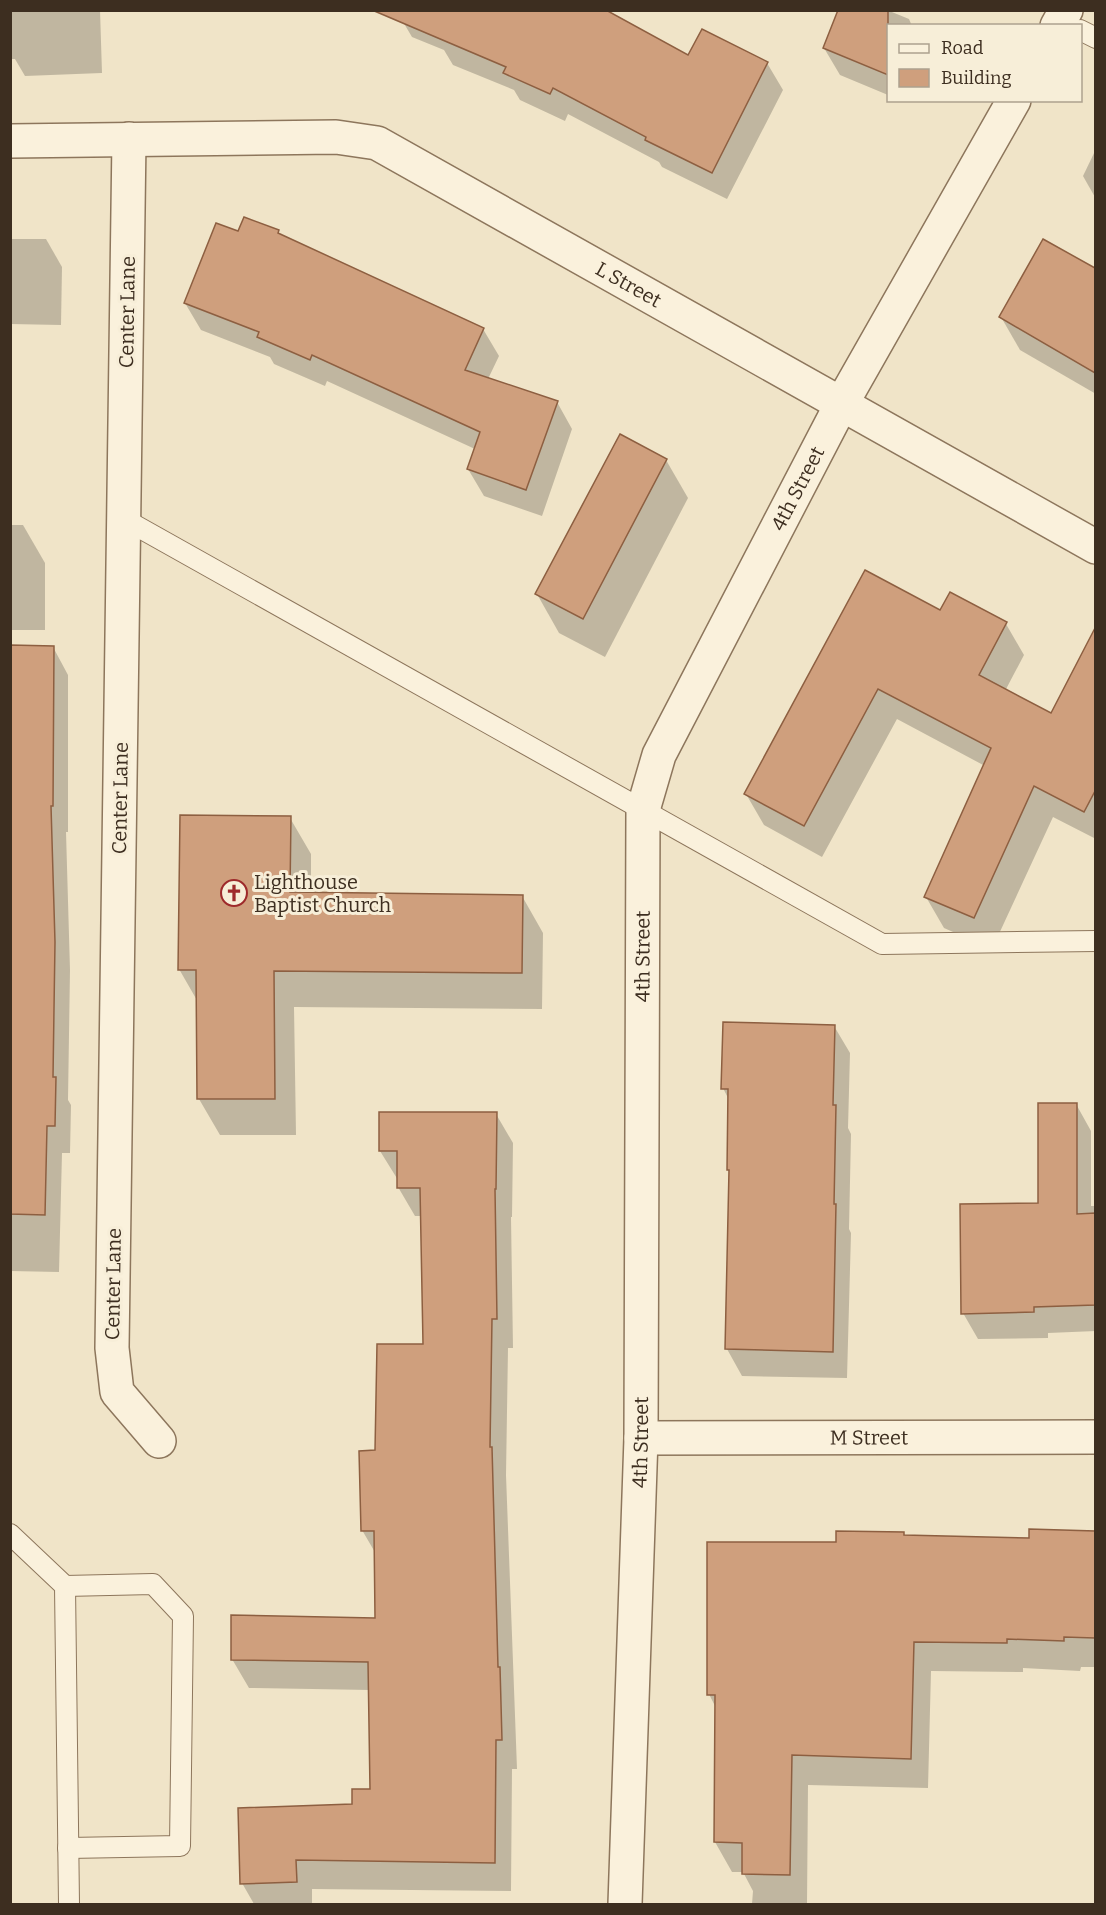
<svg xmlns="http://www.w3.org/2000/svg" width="1106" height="1915" font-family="Bitter,serif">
  <rect width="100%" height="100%" fill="#f0e4c8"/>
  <!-- shadow -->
  <g fill="#0003">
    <polygon points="10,10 100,10 102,73 25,76 15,59 10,59"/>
    <polygon points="396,10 689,57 767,63 783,90 727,199 662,167 659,162 568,114 565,121 520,100 514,90 453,65 444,50 412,37"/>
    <polygon points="887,10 909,19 912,26 888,26 888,95 840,75 824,48"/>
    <polygon points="1096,149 1096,199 1083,176"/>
    <polygon points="278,231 280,236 483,329 499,356 488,379 557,402 572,429 542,516 484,496 468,469 475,449 327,381 325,386 274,364 270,357 201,330 185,303 239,233"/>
    <polygon points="10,239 46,239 62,267 61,325 10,324"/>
    <polygon points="1044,241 1096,269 1096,394 1020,350 1001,317"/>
    <polygon points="666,460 688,498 605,657 559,633 537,594"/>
    <polygon points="10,525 23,525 45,563 45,630 10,630"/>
    <polygon points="941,612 1006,624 1024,655 1005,691 1051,715 1071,678 1096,691 1096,839 1053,817 992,949 944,928 926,897 985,766 897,719 822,857 764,825 746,794"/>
    <polygon points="10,646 53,647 68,675 68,832 66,832 70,970 68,1100 71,1105 70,1153 62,1153 59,1272 10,1271"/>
    <polygon points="290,818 311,854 311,894 522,896 543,933 542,1009 294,1007 296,1135 220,1135 199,1099 198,1002 179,969"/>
    <polygon points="834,1026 850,1053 848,1128 851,1134 849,1229 851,1233 847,1378 742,1376 727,1349 731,1173 729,1170 729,1100 723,1088"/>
    <polygon points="1076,1104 1091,1131 1091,1206 1096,1206 1096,1331 1048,1333 1048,1338 978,1339 963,1313 1039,1205"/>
    <polygon points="496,1114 513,1143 512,1217 511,1217 513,1348 508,1348 506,1475 517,1769 512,1769 511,1891 312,1889 312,1904 254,1904 242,1883 353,1806 371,1791 370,1690 249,1688 232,1659 377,1619 376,1554 362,1530 376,1452 424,1346 422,1216 415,1216 398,1187 398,1180 380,1151"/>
    <polygon points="1030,1531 1096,1532 1096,1667 1081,1667 1080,1671 1023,1668 1023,1672 931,1671 928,1788 808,1785 807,1904 752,1904 753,1891 743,1872 732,1872 715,1842 716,1708 709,1694 838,1544 903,1533 905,1537 1030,1539"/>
  </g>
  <!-- building -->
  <g fill="#cf9f7d" stroke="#8d5f41" stroke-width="1.5">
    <polygon points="372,10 606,10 688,55 702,29 768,62 712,173 645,140 646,137 553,88 550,94 503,73 506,67"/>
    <polygon points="838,10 888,10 888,75 823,48"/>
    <polygon points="244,217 279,230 278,233 484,328 465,370 558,401 526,490 467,469 480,432 312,355 310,360 257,337 259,332 184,303 216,223 238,231"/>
    <polygon points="1043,239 1095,268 1095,373 999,317"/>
    <polygon points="620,434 667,459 583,619 535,594"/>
    <polygon points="865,570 940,610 950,592 1007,622 979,675 1051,713 1095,628 1095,791 1084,812 1034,786 974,918 924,897 991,748 878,689 804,826 744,794"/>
    <polygon points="10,645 54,646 53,806 51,806 55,942 53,1077 56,1077 55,1126 47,1126 45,1215 10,1214"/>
    <polygon points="180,815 291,816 290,892 523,895 522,973 274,971 275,1099 197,1099 196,970 178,970"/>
    <polygon points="723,1022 835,1025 833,1105 836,1105 834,1204 836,1204 833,1352 725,1349 729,1170 727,1170 728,1089 721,1089"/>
    <polygon points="1038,1103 1077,1103 1077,1214 1095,1213 1095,1305 1034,1307 1034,1312 961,1314 960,1204 1038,1203"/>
    <polygon points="379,1112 497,1112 496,1189 495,1189 497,1319 492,1319 490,1447 492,1447 498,1667 500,1667 502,1740 496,1740 495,1863 296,1860 297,1882 240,1884 238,1808 352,1804 352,1789 370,1789 368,1662 231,1660 231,1615 375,1618 374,1531 361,1531 359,1451 375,1450 377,1344 423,1344 420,1188 397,1188 397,1151 379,1151"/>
    <polygon points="1029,1529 1095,1531 1095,1638 1064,1637 1064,1641 1007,1639 1007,1643 914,1642 911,1759 792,1755 790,1875 742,1874 742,1843 714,1842 715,1695 707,1695 707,1542 836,1542 836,1531 904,1532 904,1535 1029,1538"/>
  </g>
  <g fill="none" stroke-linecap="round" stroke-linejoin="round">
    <defs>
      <g id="service">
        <polyline points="1080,30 1096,38"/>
        <polyline points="124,519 882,944 1096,941"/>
        <polyline points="10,1534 65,1586 69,1904"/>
        <polyline points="65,1586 153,1584 183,1616 180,1846 68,1848"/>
      </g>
      <g id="minor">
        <polyline points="1057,26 1066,10"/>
        <polyline points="129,139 112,1348 117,1392 159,1441"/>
        <path id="s1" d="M10,141l326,-4 41,6 719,404"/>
        <path id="s2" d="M641,1438l455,-1"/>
        <path id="s3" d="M625,1904l16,-466 2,-628 16,-55 183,-352 172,-303"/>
      </g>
    </defs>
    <!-- service casing -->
    <use href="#service" stroke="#8d765c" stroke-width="22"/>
    <!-- minor casing -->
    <use href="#minor" stroke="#8d765c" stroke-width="36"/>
    <!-- service -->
    <use href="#service" stroke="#faf1dc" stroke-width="20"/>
    <!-- minor -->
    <use href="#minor" stroke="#faf1dc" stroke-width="33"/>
  </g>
  <!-- icons -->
  <defs>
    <symbol id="church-ring" viewBox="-11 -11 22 22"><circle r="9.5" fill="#f7eed8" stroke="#9e2a2b" stroke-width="1.5"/><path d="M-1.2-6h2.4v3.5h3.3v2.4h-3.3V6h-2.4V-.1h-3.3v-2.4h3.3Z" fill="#9e2a2b"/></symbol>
  </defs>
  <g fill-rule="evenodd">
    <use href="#church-ring" x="219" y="878" width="30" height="30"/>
  </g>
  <g text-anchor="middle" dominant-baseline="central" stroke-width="6" stroke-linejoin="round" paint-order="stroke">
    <!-- street labels -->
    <g font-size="20" fill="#3d2e20" stroke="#f7eed8">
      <text stroke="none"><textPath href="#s1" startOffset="656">L Street</textPath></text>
      <text transform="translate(127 312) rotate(-89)">Center Lane</text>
      <text stroke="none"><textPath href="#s3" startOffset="1452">4th Street</textPath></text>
      <text transform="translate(120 798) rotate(-89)">Center Lane</text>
      <text stroke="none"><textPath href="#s3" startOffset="948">4th Street</textPath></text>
      <text transform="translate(113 1284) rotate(-89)">Center Lane</text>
      <text stroke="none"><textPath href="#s2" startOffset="228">M Street</textPath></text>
      <text stroke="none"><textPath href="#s3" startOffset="462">4th Street</textPath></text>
    </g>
    <!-- poi labels -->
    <g font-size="20" fill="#3d2e20" stroke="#f7eed8" text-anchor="start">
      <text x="254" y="882">Lighthouse<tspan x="254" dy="23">Baptist Church</tspan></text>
    </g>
  </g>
  <!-- border -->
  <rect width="1106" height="1915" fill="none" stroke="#3d2e20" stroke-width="24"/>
  <!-- legend -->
  <rect x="887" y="24" width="195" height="78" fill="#f7eed8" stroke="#ada18e" stroke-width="1.5"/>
  <rect x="899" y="44" width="30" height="9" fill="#faf1dc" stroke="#ada18e" stroke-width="1.5"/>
  <text x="941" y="54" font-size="18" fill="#3d2e20">Road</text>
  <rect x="899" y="69" width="30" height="18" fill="#cf9f7d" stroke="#ada18e" stroke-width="1.5"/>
  <text x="941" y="84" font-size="18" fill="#3d2e20">Building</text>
</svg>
